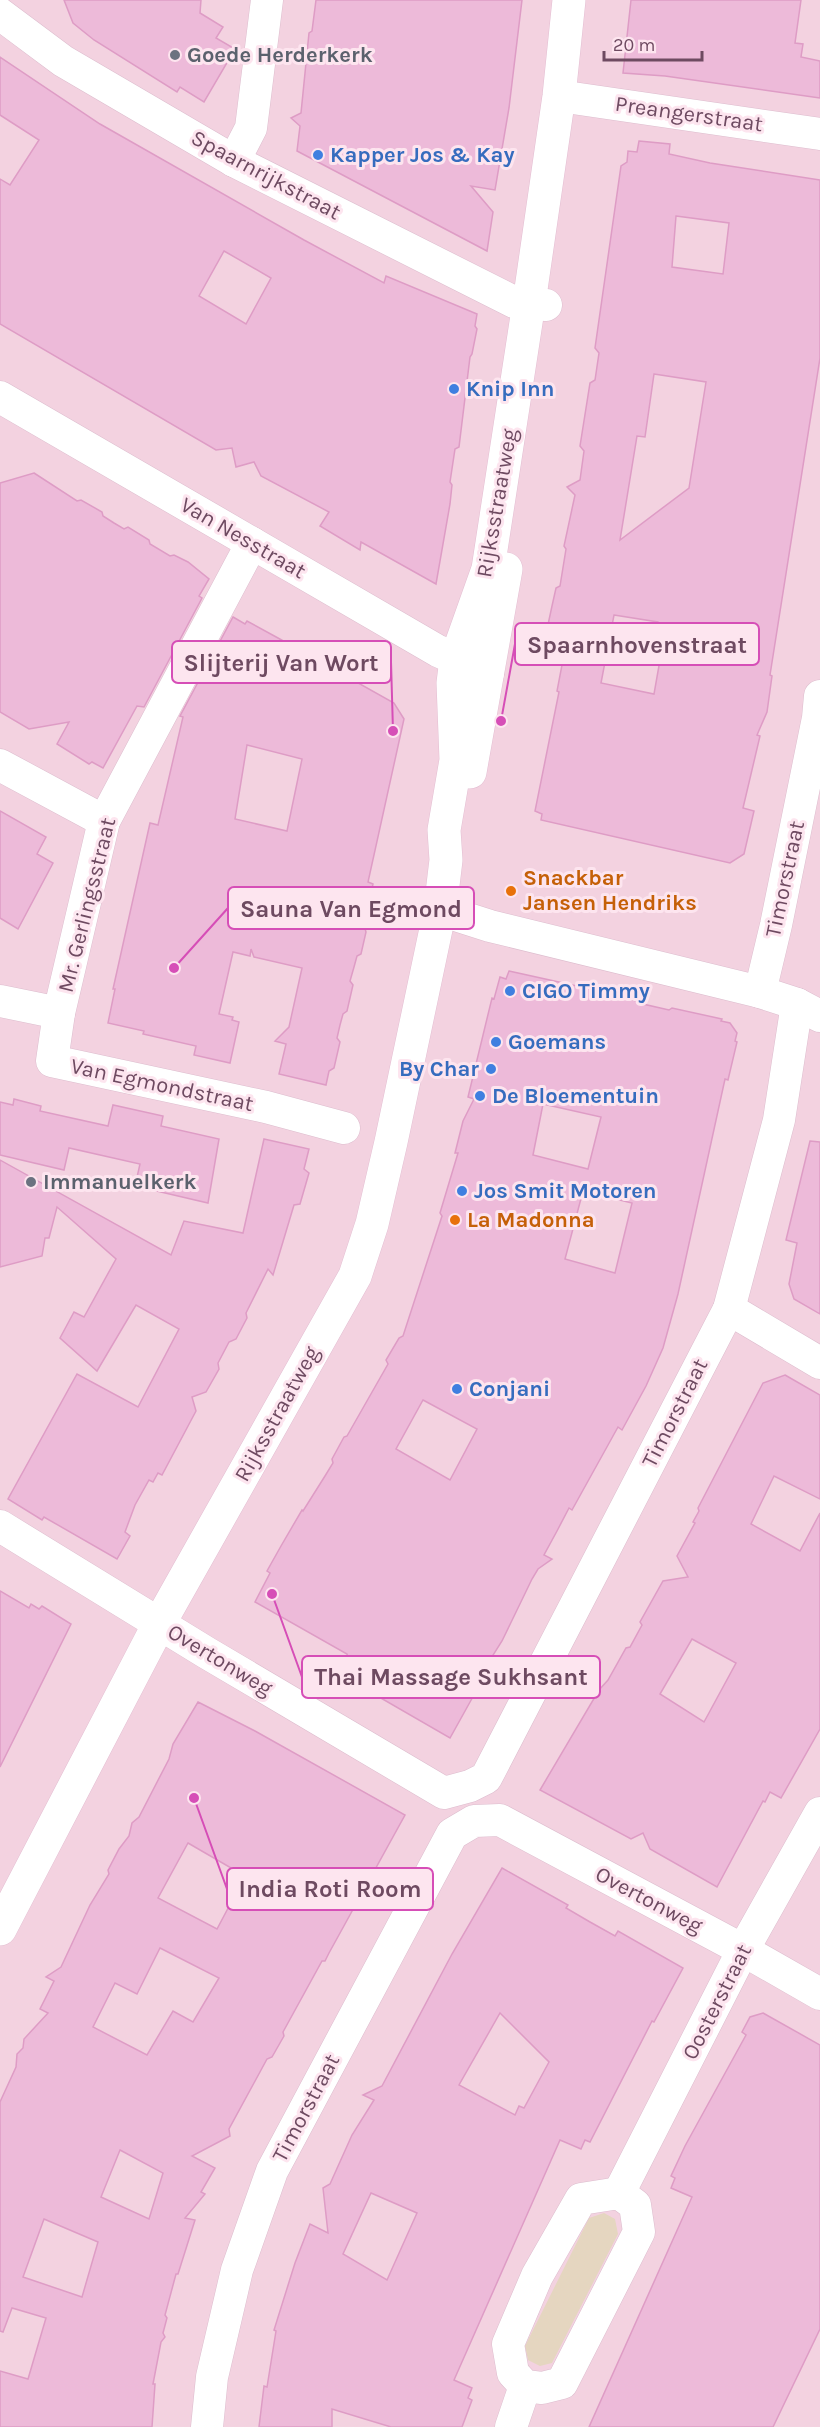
<svg xmlns="http://www.w3.org/2000/svg" width="820" height="2427" font-family="Karla,sans-serif">
  <rect width="100%" height="100%" fill="#fae0ea"/>
  <!-- residential -->
  <rect fill="#f3d2e0" x="0" y="0" width="820" height="2427"/>
  <!-- green -->
  <polygon fill="#e5d6c0" points="604,2213 615,2219 618,2234 552,2363 540,2366 528,2360 525,2346 589,2218"/>
  <!-- building -->
  <g fill="#edbad9" stroke="#de9cc5" stroke-width="1.5" fill-rule="evenodd">
    <polygon points="64,0 201,0 200,13 223,27 216,38 235,49 204,102 180,87 177,92 94,40 73,23"/>
    <polygon points="316,0 522,0 509,108 495,190 471,186 493,212 487,251 297,151 300,126 291,118 301,113 309,33 312,31"/>
    <polygon points="631,0 801,0 795,43 803,44 801,57 820,61 820,98 665,76 623,73"/>
    <path d="M0,57l100,67 204,116 80,43 2,-7 91,38 -2,12 2,3 -5,25 -2,3 -11,90 -4,2 -5,33 2,3 -2,19 -14,80 -75,-42 -1,8 -40,-24 9,-14 -68,-36 -7,-14 -18,5 -4,-19 -16,2 -216,-126v-145l10,6 29,-45 -39,-25zM224,251l47,27 -25,46 -47,-28z"/>
    <path d="M639,141l31,3 -1,10 41,9 110,17v178l-50,317 2,1 -5,36 -10,23 3,1 -17,72 11,3 -10,43 -14,9 -189,-43 1,-6 -7,-3 24,-119 -2,-1 5,-26 -15,-4 2,-12 -6,-1 9,-42 4,-18 4,-2 6,-37 -2,-3 11,-51 -8,-8 13,-7 4,-29 -4,-5 10,-63 5,-3 4,-27 -4,-5 26,-182 6,-4 1,-11 9,1zM676,216l53,7 -6,51 -51,-7zM654,374l52,8 -17,106 -69,52 17,-104 8,1zM614,615l44,7 5,21 -9,51 -53,-11z"/>
    <polygon points="34,473 77,501 81,500 102,512 103,516 114,523 124,529 128,527 149,540 150,544 170,556 174,555 188,562 209,579 199,596 202,598 144,707 137,706 103,768 92,762 89,764 57,744 69,722 29,729 0,712 0,483"/>
    <path d="M233,617l12,7 2,-3 31,17 116,65 10,16 -36,163 5,2 -9,41 2,7 -5,22 -4,2 -3,11 -4,14 3,4 -6,26 -4,3 -3,11 -3,13 3,4 -6,26 -5,3 -3,14 -47,-11 7,-30 -11,-3 14,-14 13,-59 -48,-11 -3,-8 -1,7 -17,-4 -14,62 14,3 -1,3 7,2 -9,41 -36,-8 2,-9 -53,-12 1,-3 -36,-8 7,-34h-2l37,-166 8,2 25,-108 -3,-1zM247,745l55,14 -15,72 -52,-12z"/>
    <polygon points="0,811 46,837 37,854 53,863 18,929 0,918"/>
    <path d="M509,971l77,17 13,5 43,9 1,2 26,6 3,-2 50,11 -1,2 9,2 7,10 -2,8 2,1 -9,38 -3,-1 -47,215 -15,54 -17,38 -24,44 -4,-3 -46,83 -3,-2 -12,23 -13,24 8,4 -14,10 -6,10 -30,62 -31,49 4,3 -25,45 -97,-56 -6,-28 -92,-52 15,-29 -3,-2 14,-25 21,-36 1,1 22,-35 8,-13 -1,-4 12,-22 3,-1 41,-72 -2,-4 13,-22 4,-2 39,-120 -2,-3 18,-60h-3l8,-32 11,-22 -6,-2 24,-99 2,1 6,-22 6,2zM543,1104l58,13 -13,52 -55,-14zM583,1191l49,12 -17,70 -50,-14zM423,1400l54,29 -27,51 -54,-31z"/>
    <polygon points="14,1099 41,1106 40,1111 108,1126 113,1105 163,1116 161,1126 219,1139 208,1203 135,1186 140,1164 69,1148 64,1170 0,1155 0,1102 13,1105"/>
    <polygon points="264,1139 309,1149 304,1169 309,1173 300,1204 294,1205 273,1275 268,1269 246,1313 247,1318 236,1339 229,1342 218,1363 219,1369 206,1392 192,1397 196,1411 162,1475 158,1473 153,1482 149,1480 135,1505 125,1532 130,1536 117,1559 44,1517 42,1520 8,1499 77,1374 138,1407 179,1329 136,1305 97,1371 60,1338 74,1312 84,1317 116,1259 57,1207 49,1238 45,1238 42,1256 0,1267 0,1160 171,1255 184,1221 243,1233"/>
    <polygon points="810,1141 820,1142 820,1314 794,1299 789,1284 797,1243 786,1240"/>
    <path d="M785,1375l35,20v104l-46,-23 -23,48 49,27 20,-38v216l-39,69 -11,-6 -5,10 -2,-1 -46,86 -67,-38 -7,-16 -12,6 -91,-49 59,-100 9,-10 18,-32 4,-1 12,-22 -2,-3 23,-41 25,-4 -11,-21 18,-33 -2,-1 6,-11 -1,-3 65,-125zM692,1639l44,24 -32,59 -44,-28z"/>
    <polygon points="0,1591 29,1608 31,1604 39,1609 42,1606 71,1624 0,1767"/>
    <path d="M198,1702l57,29 150,84 -76,138 -4,8h-3l-39,71 1,4 -12,21 -5,2 -38,70 1,7 -38,20 23,12 -14,24 4,2 -20,24 10,2 -17,54h-2l-11,41 2,3 -4,15 2,4 -4,5 -8,42h2l-3,43h-152v-56l28,8 18,-61 -34,-10 -9,24 -3,-1v-229l16,-35 1,-13 6,-6 1,-9 24,-26 -8,-4 14,-28 -8,-4 15,-10 29,-62 19,-31 -1,-4 11,-21 10,-13 3,-13 7,-6 30,-58 4,-15zM188,1843l57,33 -28,53 -59,-31zM160,1948l59,30 -26,44 -20,-11 -26,44 -54,-28 22,-44 22,11zM120,2150l43,23 -14,46 -48,-22zM44,2219l54,23 -16,55 -59,-20z"/>
    <path d="M502,1868l66,37 -2,3 24,14 25,14 3,-5 65,37 -29,54 -2,-1 -62,121 -5,-2 -4,9 -21,-9 -106,240 18,8 -4,10 4,2 -10,27h-71l-59,-18v18h-73l5,-41 3,1 9,-56 -2,-1 21,-67 15,-39 18,9 -5,-45 7,-4 22,-49 22,-35 -11,-5 19,-9 70,-132zM500,2013l49,49 -25,46 -5,-2 -4,9 -56,-30zM371,2193l46,20 -30,67 -44,-26z"/>
    <polygon points="763,2013 820,2045 820,2329 773,2427 589,2427 692,2197 671,2188 675,2178 671,2176 685,2146 746,2035 742,2032 750,2017"/>
  </g>
  <g fill="none" stroke-linecap="round" stroke-linejoin="round">
    <defs>
      <g id="minor">
        <polyline points="0,14 63,61 234,161 514,302 546,305"/>
        <polyline points="559,96 820,134"/>
        <polyline points="234,161 251,128 267,0"/>
        <polyline points="0,397 438,651 488,673"/>
        <polyline points="0,765 104,821"/>
        <polyline points="440,910 490,926 760,992 797,1004 820,1016"/>
        <polyline points="760,992 776,925 818,718 820,696"/>
        <polyline points="0,1001 59,1013 52,1061 266,1107 344,1128"/>
        <polyline points="59,1013 104,821 252,543"/>
        <polyline points="729,1309 820,1363"/>
        <polyline points="0,1526 207,1653 444,1793 470,1786 486,1778 729,1309 779,1120 797,1004"/>
        <polygon points="619,2193 635,2205 639,2232 562,2383 542,2388 525,2386 513,2373 508,2344 537,2276 581,2199"/>
        <polyline points="619,2193 743,1950 820,1813"/>
        <polyline points="207,2427 212,2377 237,2270 272,2171 452,1834 474,1821 500,1820 743,1950 820,1994"/>
        <polyline points="511,2427 525,2386"/>
      </g>
      <g id="secondary">
        <polyline points="470,772 506,569"/>
        <polyline points="0,1929 159,1624 355,1276 372,1224 391,1142 440,910 446,860 444,830 456,760 453,683 456,659 488,569 529,303 559,96 569,0"/>
      </g>
    </defs>
    <!-- minor casing -->
    <use href="#minor" stroke="#ddbdce" stroke-width="33"/>
    <!-- secondary casing -->
    <use href="#secondary" stroke="#e3bed2" stroke-width="34"/>
    <!-- minor -->
    <use href="#minor" stroke="#fff" stroke-width="32"/>
    <!-- secondary -->
    <use href="#secondary" stroke="#fff" stroke-width="33"/>
  </g>
  <!-- markers -->
  <g fill="#6b7280" stroke="#fde5ef" stroke-width="2">
    <circle cx="175" cy="55" r="6"/>
    <circle cx="31" cy="1182" r="6"/>
  </g>
  <g fill="#3f7fe0" stroke="#fde5ef" stroke-width="2">
    <circle cx="318" cy="155" r="6"/>
    <circle cx="454" cy="389" r="6"/>
    <circle cx="510" cy="991" r="6"/>
    <circle cx="496" cy="1042" r="6"/>
    <circle cx="491" cy="1069" r="6"/>
    <circle cx="480" cy="1096" r="6"/>
    <circle cx="462" cy="1191" r="6"/>
    <circle cx="457" cy="1389" r="6"/>
  </g>
  <g fill="#e8710a" stroke="#fde5ef" stroke-width="2">
    <circle cx="511" cy="891" r="6"/>
    <circle cx="455" cy="1220" r="6"/>
  </g>
  <g text-anchor="middle" dominant-baseline="central" stroke-width="6" stroke-linejoin="round" paint-order="stroke">
    <!-- worship labels -->
    <g font-size="22" font-weight="bold" fill="#5b616d" stroke="#fde5ef" text-anchor="start">
      <text x="187" y="55">Goede Herderkerk</text>
      <text x="43" y="1182">Immanuelkerk</text>
    </g>
    <!-- street labels -->
    <g font-size="22" fill="#6e4a61" stroke="#fde5ef">
      <text transform="translate(689 114) rotate(8)">Preangerstraat</text>
      <text transform="translate(266 175) rotate(28)">Spaarnrijkstraat</text>
      <text transform="translate(497 503) rotate(-80)">Rijksstraatweg</text>
      <text transform="translate(243 538) rotate(30)">Van Nesstraat</text>
      <text transform="translate(785 879) rotate(-78)">Timorstraat</text>
      <text transform="translate(87 905) rotate(-76)">Mr. Gerlingsstraat</text>
      <text transform="translate(162 1085) rotate(12)">Van Egmondstraat</text>
      <text transform="translate(675 1413) rotate(-63)">Timorstraat</text>
      <text transform="translate(277 1414) rotate(-61)">Rijksstraatweg</text>
      <text transform="translate(220 1660) rotate(31)">Overtonweg</text>
      <text transform="translate(649 1900) rotate(28)">Overtonweg</text>
      <text transform="translate(717 2002) rotate(-63)">Oosterstraat</text>
      <text transform="translate(306 2108) rotate(-62)">Timorstraat</text>
    </g>
    <!-- shop labels -->
    <g font-size="22" font-weight="bold" fill="#366cbe" stroke="#fde5ef" text-anchor="start">
      <text x="330" y="155">Kapper Jos &amp; Kay</text>
      <text x="466" y="389">Knip Inn</text>
      <text x="522" y="991">CIGO Timmy</text>
      <text x="508" y="1042">Goemans</text>
      <text x="479" y="1069" text-anchor="end">By Char</text>
      <text x="492" y="1096">De Bloementuin</text>
      <text x="474" y="1191">Jos Smit Motoren</text>
      <text x="469" y="1389">Conjani</text>
    </g>
    <!-- food labels -->
    <g font-size="22" font-weight="bold" fill="#c56008" stroke="#fde5ef" text-anchor="start">
      <text x="523" y="878">Snackbar<tspan x="523" dy="25">Jansen Hendriks</tspan></text>
      <text x="467" y="1220">La Madonna</text>
    </g>
  </g>
  <!-- callouts -->
  <path fill="none" stroke="#d64eb7" stroke-width="2" d="M501 721L515 644M393 731L391 662M174 968L228 908M272 1594L302 1677M194 1798L227 1889"/>
  <g fill="#d64eb7" stroke="#fde5ef" stroke-width="2">
    <circle cx="501" cy="721" r="6"/>
    <circle cx="393" cy="731" r="6"/>
    <circle cx="174" cy="968" r="6"/>
    <circle cx="272" cy="1594" r="6"/>
    <circle cx="194" cy="1798" r="6"/>
  </g>
  <g fill="#fde5ef" stroke="#d64eb7" stroke-width="2">
    <rect x="515" y="623" width="244" height="42" rx="6"/>
    <rect x="172" y="641" width="219" height="42" rx="6"/>
    <rect x="228" y="887" width="246" height="42" rx="6"/>
    <rect x="302" y="1656" width="298" height="42" rx="6"/>
    <rect x="227" y="1868" width="206" height="42" rx="6"/>
  </g>
  <g font-size="24" text-anchor="middle" font-weight="bold" fill="#6e4a61">
    <text x="637" y="653">Spaarnhovenstraat</text>
    <text x="281" y="671">Slijterij Van Wort</text>
    <text x="351" y="917">Sauna Van Egmond</text>
    <text x="451" y="1685">Thai Massage Sukhsant</text>
    <text x="330" y="1897">India Roti Room</text>
  </g>
  <!-- scale -->
  <path d="M604 51v9h98v-9" fill="none" stroke="#6e4a61" stroke-width="3"/>
  <text x="613" y="51" font-size="18" fill="#6e4a61" stroke="#fde5ef" stroke-width="4.5" paint-order="stroke">20 m</text>
</svg>
